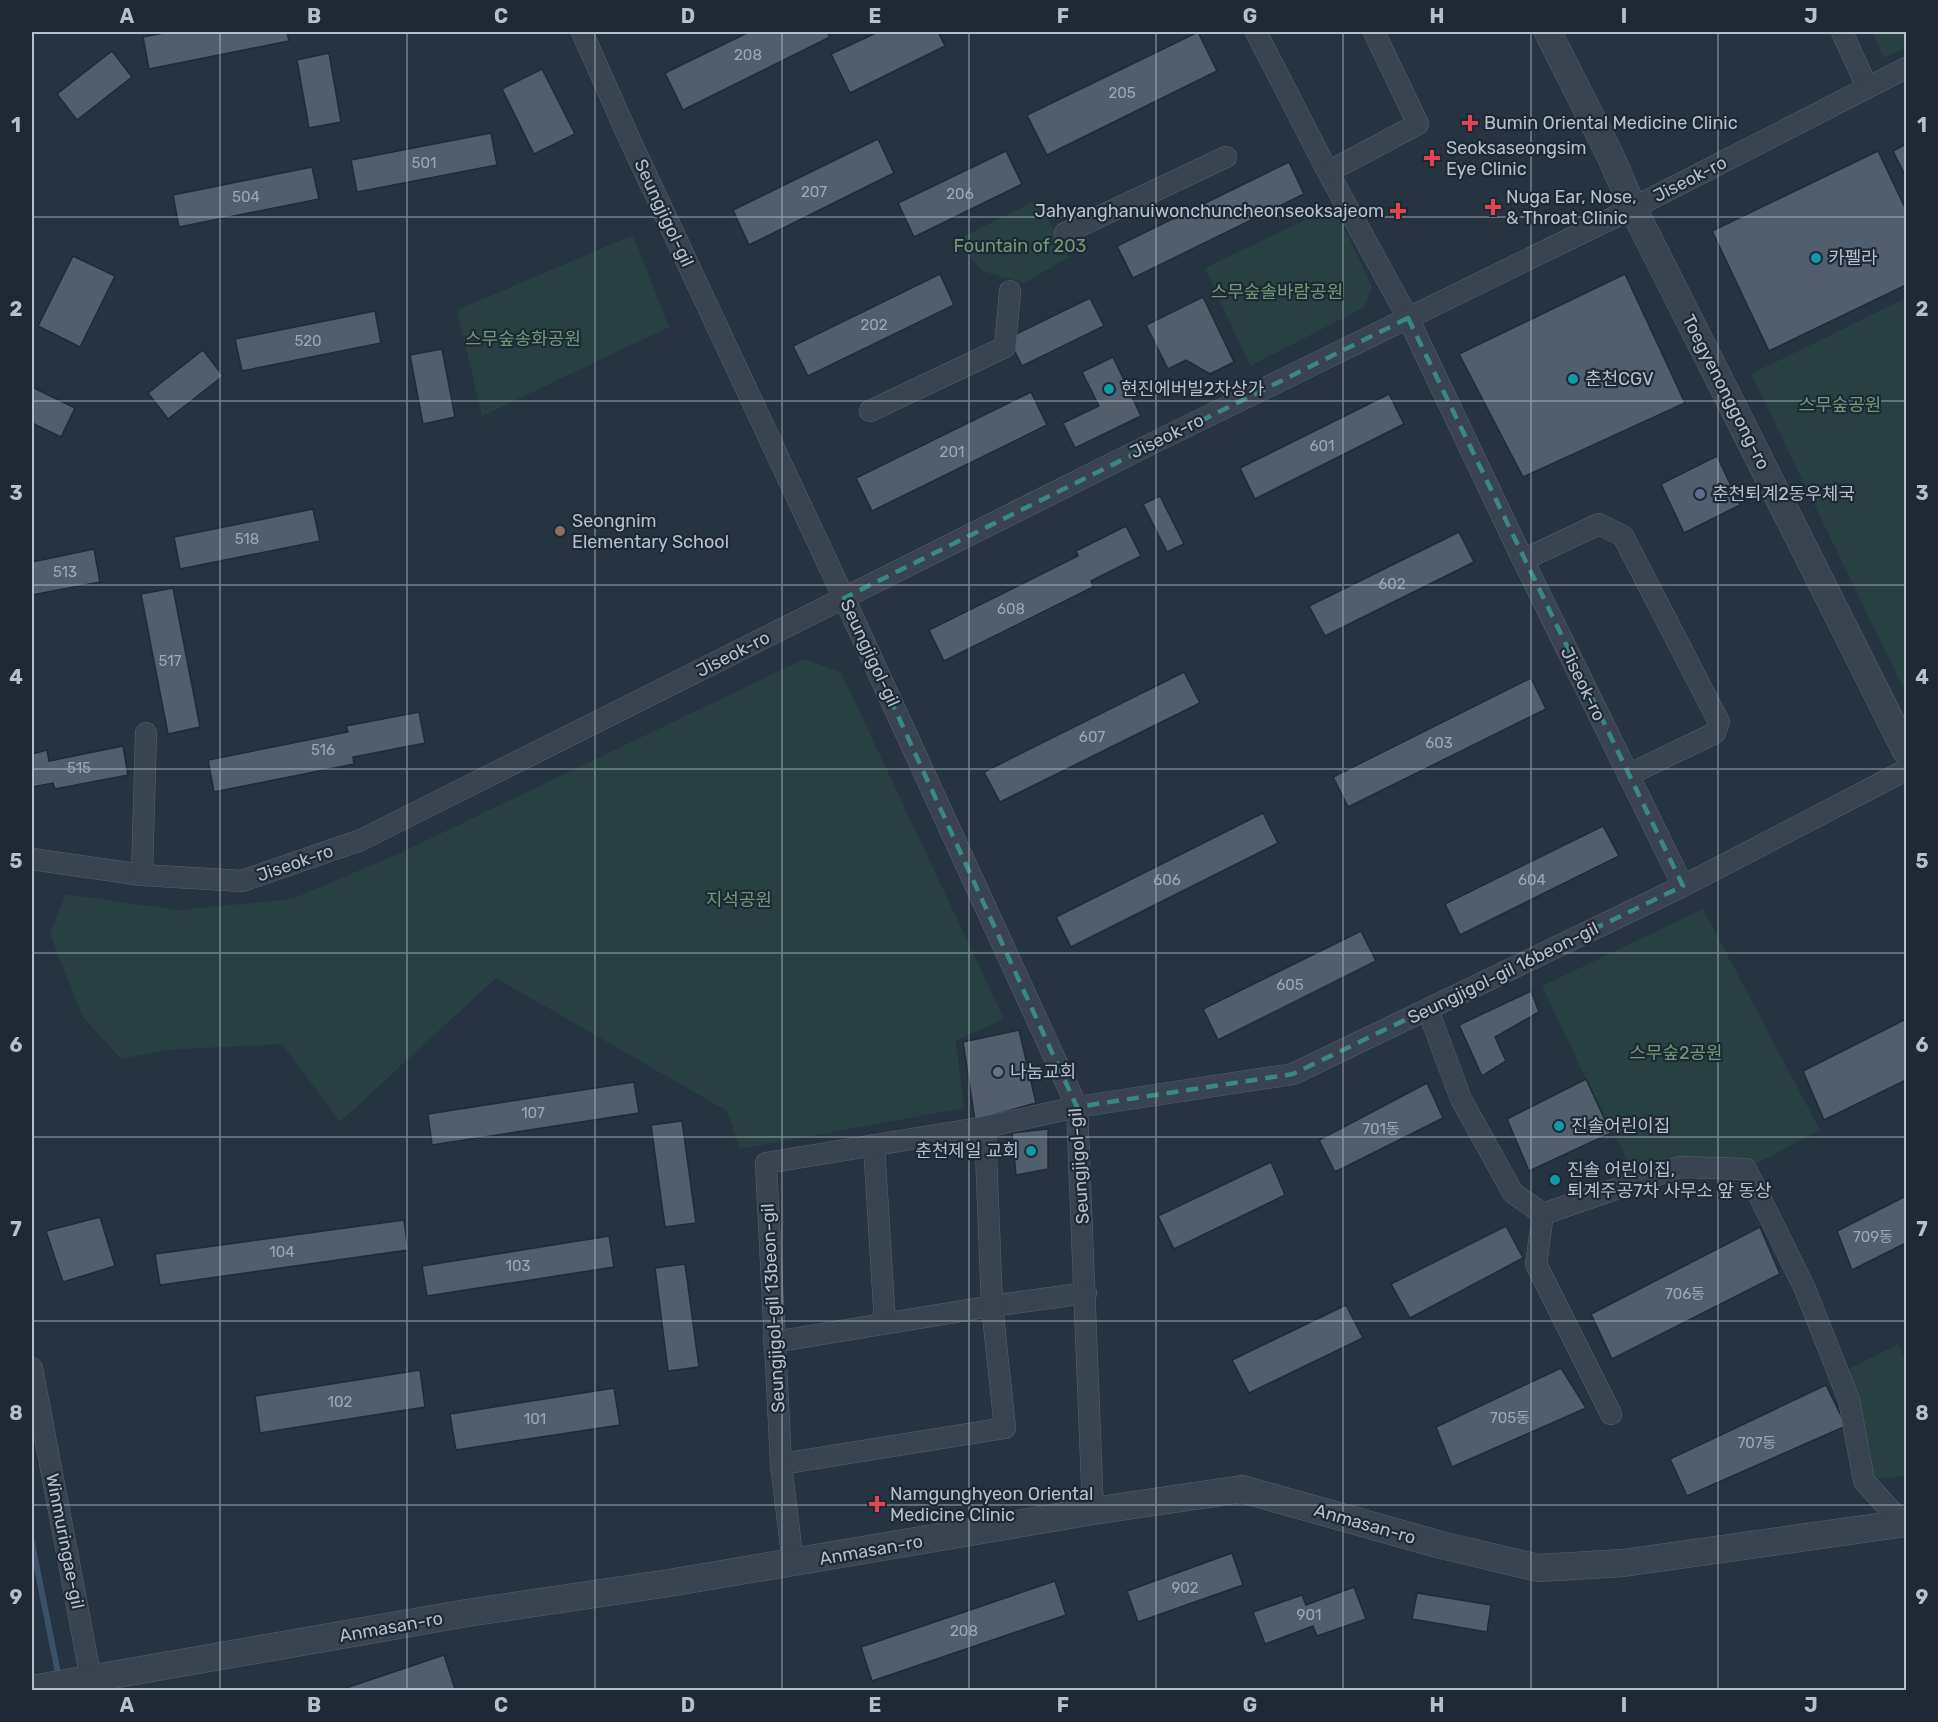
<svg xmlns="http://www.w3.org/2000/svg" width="1938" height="1722" font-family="Rubik,'Noto Sans KR',sans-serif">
  <rect width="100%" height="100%" fill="#263340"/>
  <!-- green -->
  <g fill="#284041">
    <polygon points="1872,32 1906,32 1906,48 1884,58"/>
    <polygon points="1037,200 1069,257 1025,283 982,271 956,240"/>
    <polygon points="1334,206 1372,287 1365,307 1250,366 1205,268"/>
    <polygon points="633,235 669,327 482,416 457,310"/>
    <polygon points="1906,298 1906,694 1751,374"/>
    <polygon points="804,659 841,672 1004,1019 956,1041 964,1108 740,1149 727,1111 496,978 340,1122 282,1044 167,1050 121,1059 83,1017 50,934 66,894 178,910 292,899 400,853"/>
    <polygon points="1703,909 1820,1130 1746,1169 1638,1181 1586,1079 1542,986"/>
    <polygon points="1898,1344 1906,1364 1906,1475 1864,1481 1839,1374"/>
  </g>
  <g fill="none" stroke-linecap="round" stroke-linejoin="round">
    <!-- stream -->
    <polyline stroke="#3c5268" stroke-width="6" points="32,1543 59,1678"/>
  </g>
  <!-- building -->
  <g fill="#515e6d" stroke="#212b37" stroke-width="1.5">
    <polygon points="169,32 287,32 289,41 149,69 143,37"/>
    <polygon points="749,32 827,32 830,37 683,110 665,73"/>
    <polygon points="878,32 938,32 945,46 850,93 831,54"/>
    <polygon points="1198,32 1217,71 1047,155 1027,115"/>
    <polygon points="112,51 132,77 77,120 57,94"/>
    <polygon points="329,53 341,122 309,128 297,60"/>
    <polygon points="542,69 575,134 534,154 502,89"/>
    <polygon points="491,133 497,165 357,192 351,160"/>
    <polygon points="878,139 894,173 749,245 733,210"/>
    <polygon points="1906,144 1906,177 1893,151"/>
    <polygon points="1006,151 1022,184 914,237 898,203"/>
    <polygon points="1878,151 1906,210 1906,285 1769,351 1712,231"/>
    <polygon points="1289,162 1304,194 1133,278 1117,246"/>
    <polygon points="312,167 319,199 179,227 173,195"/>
    <polygon points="73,256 115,276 80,347 38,326"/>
    <polygon points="940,274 954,305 808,376 793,346"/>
    <polygon points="1625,274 1685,403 1523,477 1459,354"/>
    <polygon points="1203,297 1234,362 1210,374 1186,360 1168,369 1146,325"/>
    <polygon points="1090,298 1104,326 1022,366 1008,338"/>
    <polygon points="375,311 381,343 242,371 235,339"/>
    <polygon points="442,349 455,417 423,424 410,355"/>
    <polygon points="203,350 223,376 168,419 148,393"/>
    <polygon points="1113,357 1141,416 1075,448 1063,423 1099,406 1082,372"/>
    <polygon points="32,387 75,408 61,437 32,423"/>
    <polygon points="1031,392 1047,425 872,511 856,478"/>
    <polygon points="1389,394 1404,424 1255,499 1240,468"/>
    <polygon points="1717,456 1740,505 1684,533 1661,484"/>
    <polygon points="1160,496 1184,544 1167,552 1143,504"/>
    <polygon points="313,509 320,541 180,569 174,537"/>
    <polygon points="1126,526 1141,556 1091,581 1093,587 944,661 929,630 1078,556 1076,551"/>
    <polygon points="1459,532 1474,562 1325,636 1309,606"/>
    <polygon points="94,549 100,582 32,595 32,562"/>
    <polygon points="173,588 200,727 168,734 141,594"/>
    <polygon points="1184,672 1200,703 1000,802 984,772"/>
    <polygon points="1531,678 1546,709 1348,807 1333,777"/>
    <polygon points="419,712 425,743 353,757 354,764 214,792 208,760 348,732 346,726"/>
    <polygon points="123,746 128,775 55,789 53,783 32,787 32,754 47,750 49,761"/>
    <polygon points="1263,813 1278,843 1071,947 1056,917"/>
    <polygon points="1603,826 1619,856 1460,935 1445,904"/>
    <polygon points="1361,931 1376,961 1218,1040 1203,1009"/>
    <polygon points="1531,991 1539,1012 1495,1037 1506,1061 1482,1076 1459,1025"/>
    <polygon points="1906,1019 1906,1080 1824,1120 1803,1071"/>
    <polygon points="1019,1030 1036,1103 975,1120 963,1042"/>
    <polygon points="1586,1079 1611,1133 1529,1171 1507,1119"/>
    <polygon points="634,1082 639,1113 432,1145 428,1114"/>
    <polygon points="1427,1083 1443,1118 1335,1172 1319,1140"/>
    <polygon points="682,1121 696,1223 665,1227 651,1125"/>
    <polygon points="1048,1129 1048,1169 1016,1175 1012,1133"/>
    <polygon points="1271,1162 1285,1195 1174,1249 1158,1216"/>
    <polygon points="1906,1196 1906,1243 1852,1270 1837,1231"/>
    <polygon points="100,1217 115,1266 63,1282 46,1231"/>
    <polygon points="404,1220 408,1250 160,1285 155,1254"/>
    <polygon points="1506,1226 1523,1258 1410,1318 1391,1284"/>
    <polygon points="1760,1227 1780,1274 1612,1359 1591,1314"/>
    <polygon points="609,1236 614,1267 427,1296 422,1266"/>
    <polygon points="685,1264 699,1367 668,1371 655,1268"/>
    <polygon points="1346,1305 1363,1338 1249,1393 1232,1360"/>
    <polygon points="1561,1368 1586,1408 1452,1467 1436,1427"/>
    <polygon points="420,1370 425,1407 260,1433 255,1396"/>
    <polygon points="1826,1385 1846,1426 1687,1496 1670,1459"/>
    <polygon points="614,1388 620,1425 456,1450 450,1414"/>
    <polygon points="1232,1553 1243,1585 1138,1622 1127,1591"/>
    <polygon points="1055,1581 1066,1615 872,1681 861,1647"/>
    <polygon points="1354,1587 1366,1619 1317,1636 1313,1626 1265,1644 1253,1612 1302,1595 1306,1605"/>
    <polygon points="1417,1593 1491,1605 1487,1632 1412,1619"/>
    <polygon points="444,1655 455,1689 340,1690"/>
  </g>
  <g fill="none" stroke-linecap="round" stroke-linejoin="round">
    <defs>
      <g id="minor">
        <polyline points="582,32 629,138 844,598 1077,1107 1093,1511"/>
        <polyline points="1256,32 1328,172 1408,318 1523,560 1683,886"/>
        <polyline points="1842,32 1867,87"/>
        <polyline points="1328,172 1418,124 1374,32"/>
        <polyline points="1065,233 1226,157"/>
        <polyline points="870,411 1005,347 1010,291"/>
        <polyline points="1523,560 1599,524 1623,536 1719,722 1715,733 1628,775"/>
        <polyline points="32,859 142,875 242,881 361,840 1157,441 1633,208 1906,68"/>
        <polyline points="142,875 146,733"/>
        <polyline points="1428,1010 1461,1099 1513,1193 1543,1214 1536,1264 1611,1414"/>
        <polyline points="874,1145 885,1324"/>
        <polyline points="1543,1214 1680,1167 1746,1169 1805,1289 1849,1400 1864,1481 1903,1524"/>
        <polyline points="774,1342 992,1306 1086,1293"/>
        <polyline points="32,1368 93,1690"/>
        <polyline points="781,1464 1005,1428 992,1306 985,1127"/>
        <polyline points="793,1563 781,1464 766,1163 985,1127 1077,1107 1293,1074 1683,886 1906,770"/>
      </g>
      <g id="tertiary">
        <polyline points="1548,32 1610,155 1633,208 1906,751"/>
        <polyline points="32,1689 467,1613 669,1583 1093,1511 1242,1489 1441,1545 1538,1568 1623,1563 1906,1523"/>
      </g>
    </defs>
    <!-- minor casing -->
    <use href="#minor" stroke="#58626d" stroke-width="22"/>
    <!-- tertiary casing -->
    <use href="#tertiary" stroke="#58626d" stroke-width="28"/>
    <!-- minor -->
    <use href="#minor" stroke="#3a4450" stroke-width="21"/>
    <!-- tertiary -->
    <use href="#tertiary" stroke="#3a4450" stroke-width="27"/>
  </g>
  <!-- marked area -->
  <path fill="none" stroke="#398885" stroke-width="4.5" stroke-dasharray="12 8" stroke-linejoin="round" d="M1408,318l275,568 -390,188 -216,33 -233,-509z"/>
  <!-- grid -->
  <path fill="none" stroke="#b6bfca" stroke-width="1.5" stroke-opacity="0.55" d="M220,32v1658M407,32v1658M595,32v1658M782,32v1658M969,32v1658M1156,32v1658M1343,32v1658M1531,32v1658M1718,32v1658M32,217h1874M32,401h1874M32,585h1874M32,769h1874M32,953h1874M32,1137h1874M32,1321h1874M32,1505h1874"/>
  <!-- markers -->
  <g fill="#e0444e" stroke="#1f2935" stroke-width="2">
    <path d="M1467 114h6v6h6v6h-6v6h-6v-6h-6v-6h6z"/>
    <path d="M1429 149h6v6h6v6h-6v6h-6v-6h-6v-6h6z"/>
    <path d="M1490 198h6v6h6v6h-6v6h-6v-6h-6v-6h6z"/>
    <path d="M1395 202h6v6h6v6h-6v6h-6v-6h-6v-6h6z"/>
    <path d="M874 1495h6v6h6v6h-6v6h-6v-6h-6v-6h6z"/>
  </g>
  <g fill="#0f9aa8" stroke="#1f2935" stroke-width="2">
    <circle cx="1816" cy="258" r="6"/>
    <circle cx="1573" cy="379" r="6"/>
    <circle cx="1109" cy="389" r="6"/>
    <circle cx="1559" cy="1126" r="6"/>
    <circle cx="1031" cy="1151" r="6"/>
    <circle cx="1555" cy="1180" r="6"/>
  </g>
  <circle fill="#5c6f8a" stroke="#1f2935" stroke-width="2" cx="1700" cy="494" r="6"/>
  <circle fill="#8d6e63" stroke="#1f2935" stroke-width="2" cx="560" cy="531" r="6"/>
  <circle fill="#6b7280" stroke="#1f2935" stroke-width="2" cx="998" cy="1072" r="6"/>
  <g text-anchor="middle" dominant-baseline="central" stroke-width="4.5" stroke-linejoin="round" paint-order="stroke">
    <!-- number labels -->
    <g font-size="15" fill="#9da7b3">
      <text x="748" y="55">208</text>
      <text x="1122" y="93">205</text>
      <text x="424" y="163">501</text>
      <text x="814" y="192">207</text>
      <text x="960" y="194">206</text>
      <text x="246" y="197">504</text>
      <text x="874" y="325">202</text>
      <text x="308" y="341">520</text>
      <text x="1322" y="446">601</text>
      <text x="952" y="452">201</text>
      <text x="247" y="539">518</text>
      <text x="65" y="572">513</text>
      <text x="1392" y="584">602</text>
      <text x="1011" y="609">608</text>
      <text x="170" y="661">517</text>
      <text x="1092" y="737">607</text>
      <text x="1439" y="743">603</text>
      <text x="323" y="750">516</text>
      <text x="79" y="768">515</text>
      <text x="1167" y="880">606</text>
      <text x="1532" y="880">604</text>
      <text x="1290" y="985">605</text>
      <text x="533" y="1113">107</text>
      <text x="1381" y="1129">701동</text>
      <text x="1873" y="1237">709동</text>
      <text x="282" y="1252">104</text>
      <text x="518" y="1266">103</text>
      <text x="1685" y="1294">706동</text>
      <text x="340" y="1402">102</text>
      <text x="1510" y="1418">705동</text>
      <text x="535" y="1419">101</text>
      <text x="1757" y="1443">707동</text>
      <text x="1185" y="1588">902</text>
      <text x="1309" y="1615">901</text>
      <text x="964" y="1631">208</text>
    </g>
    <!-- poi labels -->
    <g font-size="18" fill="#b6bfca" stroke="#1f2935" text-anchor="start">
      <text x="1484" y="123">Bumin Oriental Medicine Clinic</text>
      <text x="1446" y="148">Seoksaseongsim<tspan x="1446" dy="21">Eye Clinic</tspan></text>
      <text x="1506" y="197">Nuga Ear, Nose,<tspan x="1506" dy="21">&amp; Throat Clinic</tspan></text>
      <text x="1384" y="211" text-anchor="end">Jahyanghanuiwonchuncheonseoksajeom</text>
      <text x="1828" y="258">카펠라</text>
      <text x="1585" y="379">춘천CGV</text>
      <text x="1121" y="389">현진에버빌2차상가</text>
      <text x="1712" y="494">춘천퇴계2동우체국</text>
      <text x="572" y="521">Seongnim<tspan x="572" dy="21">Elementary School</tspan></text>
      <text x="1010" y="1072">나눔교회</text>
      <text x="1571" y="1126">진솔어린이집</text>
      <text x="1019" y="1151" text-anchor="end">춘천제일 교회</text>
      <text x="1567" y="1170">진솔 어린이집,<tspan x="1567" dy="21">퇴계주공7차 사무소 앞 동상</tspan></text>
      <text x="890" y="1494">Namgunghyeon Oriental<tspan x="890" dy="21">Medicine Clinic</tspan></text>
    </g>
    <!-- street labels -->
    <g font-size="18" fill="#b6bfca" stroke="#1f2935">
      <text transform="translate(1690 179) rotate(-27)">Jiseok-ro</text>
      <text transform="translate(664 213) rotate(65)">Seungjigol-gil</text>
      <text transform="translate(1726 392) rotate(63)">Toegyenonggong-ro</text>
      <text transform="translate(1167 436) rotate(-26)">Jiseok-ro</text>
      <text transform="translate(870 653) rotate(65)">Seungjigol-gil</text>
      <text transform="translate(733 654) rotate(-27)">Jiseok-ro</text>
      <text transform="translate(1583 684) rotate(64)">Jiseok-ro</text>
      <text transform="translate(295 863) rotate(-19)">Jiseok-ro</text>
      <text transform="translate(1503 973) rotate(-26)">Seungjigol-gil 16beon-gil</text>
      <text transform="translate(1079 1166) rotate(-94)">Seungjigol-gil</text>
      <text transform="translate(773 1308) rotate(-93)">Seungjigol-gil 13beon-gil</text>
      <text transform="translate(1365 1524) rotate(16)">Anmasan-ro</text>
      <text transform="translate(65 1541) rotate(79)">Winmuringae-gil</text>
      <text transform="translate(871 1550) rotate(-10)">Anmasan-ro</text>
      <text transform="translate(391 1627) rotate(-10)">Anmasan-ro</text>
    </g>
    <!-- park labels -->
    <g font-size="18" fill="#6e9b75" stroke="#1f2935">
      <text x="1020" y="246">Fountain of 203</text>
      <text x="1277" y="292">스무숲솔바람공원</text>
      <text x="523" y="339">스무숲송화공원</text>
      <text x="1840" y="405">스무숲공원</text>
      <text x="739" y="900">지석공원</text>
      <text x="1676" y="1053">스무숲2공원</text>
    </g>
  </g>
  <!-- border -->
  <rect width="1938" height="1722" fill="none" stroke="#1f2935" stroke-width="66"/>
  <rect x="33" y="33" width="1872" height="1656" fill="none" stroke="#b6bfca" stroke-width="2"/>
  <g font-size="20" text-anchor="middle" font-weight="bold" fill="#b6bfca">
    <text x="127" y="23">A</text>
    <text x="314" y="23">B</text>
    <text x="501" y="23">C</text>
    <text x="688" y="23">D</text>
    <text x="875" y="23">E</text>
    <text x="1063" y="23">F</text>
    <text x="1250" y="23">G</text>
    <text x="1437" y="23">H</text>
    <text x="1624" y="23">I</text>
    <text x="1811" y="23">J</text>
    <text x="16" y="132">1</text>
    <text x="1922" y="132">1</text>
    <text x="16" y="316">2</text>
    <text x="1922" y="316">2</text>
    <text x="16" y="500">3</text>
    <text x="1922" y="500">3</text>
    <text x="16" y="684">4</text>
    <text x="1922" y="684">4</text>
    <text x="16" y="868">5</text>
    <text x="1922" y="868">5</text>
    <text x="16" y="1052">6</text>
    <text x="1922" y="1052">6</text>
    <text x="16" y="1236">7</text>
    <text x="1922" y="1236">7</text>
    <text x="16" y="1420">8</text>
    <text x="1922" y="1420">8</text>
    <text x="16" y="1604">9</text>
    <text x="1922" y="1604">9</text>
    <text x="127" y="1712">A</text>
    <text x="314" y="1712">B</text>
    <text x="501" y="1712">C</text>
    <text x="688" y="1712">D</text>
    <text x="875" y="1712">E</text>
    <text x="1063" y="1712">F</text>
    <text x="1250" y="1712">G</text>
    <text x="1437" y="1712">H</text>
    <text x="1624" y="1712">I</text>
    <text x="1811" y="1712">J</text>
  </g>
</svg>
